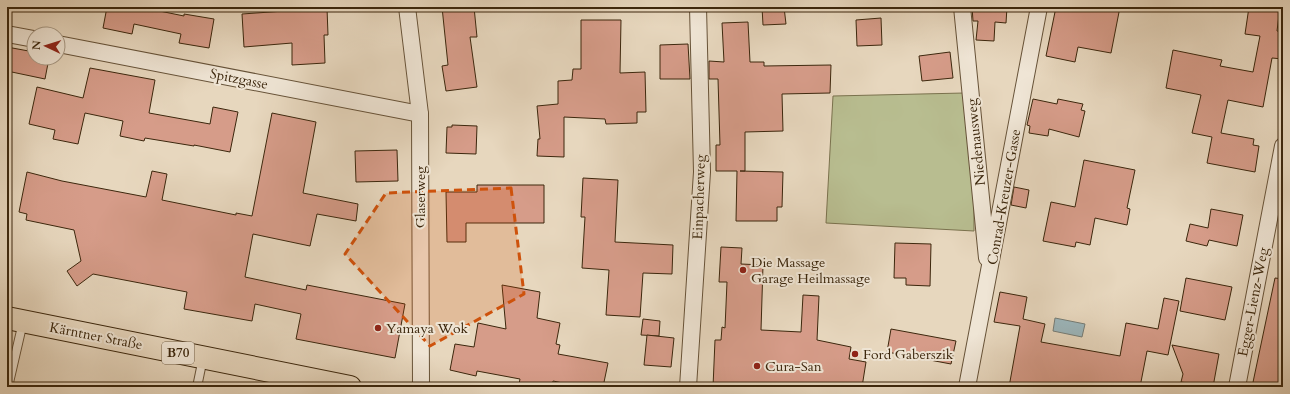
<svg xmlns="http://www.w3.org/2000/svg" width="1290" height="394" font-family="Cardo,serif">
  <rect width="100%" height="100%" fill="#e7d7be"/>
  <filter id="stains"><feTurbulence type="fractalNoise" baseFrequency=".005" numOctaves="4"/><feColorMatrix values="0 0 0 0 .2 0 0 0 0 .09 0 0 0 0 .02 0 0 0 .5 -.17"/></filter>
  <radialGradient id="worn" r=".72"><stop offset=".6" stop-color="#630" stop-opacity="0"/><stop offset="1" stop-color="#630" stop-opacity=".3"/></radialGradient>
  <!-- green -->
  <polygon fill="#b8bd90" stroke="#7a724e" points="964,93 974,198 974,231 826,223 833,96"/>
  <!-- water -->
  <polygon fill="#9cb7bd" stroke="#767d77" points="1055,318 1085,324 1082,337 1053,331"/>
  <!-- building -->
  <g fill="#d69c89" stroke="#3c270d">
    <polygon points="107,7 140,7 184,16 184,14 214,19 209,48 179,43 181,34 134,24 132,34 103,28"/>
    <polygon points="442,7 474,7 477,37 470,37 477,87 446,91 442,66 448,65"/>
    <polygon points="762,7 784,7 786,24 763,25"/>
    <polygon points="972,7 1007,7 1006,23 995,22 994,41 976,40 978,21 973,21"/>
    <polygon points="1056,7 1120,7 1111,53 1078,47 1075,62 1046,56"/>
    <polygon points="1249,7 1280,7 1277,31 1283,32 1283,59 1272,58 1263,107 1228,100 1221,133 1254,139 1253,145 1259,146 1255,172 1207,163 1212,137 1192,133 1201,95 1166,88 1173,50 1222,60 1220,66 1253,72 1260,36 1245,34"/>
    <polygon points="327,8 328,35 324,35 325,63 292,65 292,43 244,47 242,14"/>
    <polygon points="881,18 882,45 857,46 856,20"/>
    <polygon points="581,20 621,20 620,73 645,72 646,112 637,112 637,123 606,124 605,119 564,117 564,157 537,156 538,139 540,139 537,106 558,104 558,81 572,80 573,69 581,69"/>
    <polygon points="748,22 750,62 764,62 764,66 831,65 830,93 782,94 783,131 745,132 745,171 740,171 783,172 782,207 777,207 777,221 736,221 737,171 716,171 716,145 720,145 718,79 709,79 709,61 724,62 722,23"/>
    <polygon points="688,44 690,79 660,79 660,45"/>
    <polygon points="7,47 34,52 34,58 49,58 45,79 7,71"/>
    <polygon points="950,52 953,78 922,81 919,56"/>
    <polygon points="90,68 155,80 149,113 210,124 213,107 238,112 230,152 194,145 194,146 145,138 144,141 120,136 123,121 85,113 78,144 53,139 55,130 29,124 37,87 83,98"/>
    <polygon points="1033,99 1057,104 1058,99 1083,104 1081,110 1085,111 1079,137 1049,129 1048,136 1029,133 1030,126 1027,125"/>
    <polygon points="272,113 316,122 303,193 358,204 356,221 317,214 310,246 253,234 245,277 306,290 307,285 405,304 395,358 296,339 301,314 255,304 252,321 184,309 187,292 93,274 77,286 67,271 81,261 74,230 26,220 27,214 19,212 27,172 62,181 146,197 152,171 167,174 162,200 236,215 236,213 252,216"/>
    <polygon points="452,125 477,126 476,154 446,153 447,127 452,127"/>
    <polygon points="397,150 398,181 356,182 355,151"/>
    <polygon points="1084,160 1135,170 1127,208 1130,209 1127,225 1095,218 1090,245 1076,242 1075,247 1043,241 1051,202 1075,207"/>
    <polygon points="583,178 618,180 615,242 673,245 672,274 643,273 640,317 606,315 609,270 582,268 585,217 581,217"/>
    <polygon points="477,185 544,185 544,223 466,223 466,242 447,242 446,192 477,192"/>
    <polygon points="1014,187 1029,190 1026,208 1011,205"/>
    <polygon points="1211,209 1243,215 1237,246 1209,240 1207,246 1186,241 1190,224 1208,228"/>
    <polygon points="895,243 931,244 930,286 906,285 906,278 894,278"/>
    <polygon points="721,247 742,248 741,264 763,265 761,330 801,332 803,295 819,296 817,340 851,347 849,359 866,362 862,387 713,387 715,340 721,340 722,327 725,328 727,282 719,282"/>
    <polygon points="1186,278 1232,287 1225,320 1180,311"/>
    <polygon points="1275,278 1283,279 1283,387 1252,387"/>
    <polygon points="502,285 540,292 537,318 560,323 556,344 560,345 558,354 608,363 603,387 583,387 553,381 552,387 534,387 519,384 520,379 477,371 476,376 450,370 455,344 474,347 478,323 506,329"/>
    <polygon points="1000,292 1027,297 1023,319 1045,324 1041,342 1120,356 1126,323 1158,329 1164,298 1179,301 1168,355 1147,351 1140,387 1009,387 1020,326 994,322"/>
    <polygon points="643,319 660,321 659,336 641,335"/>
    <polygon points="891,329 956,341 951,364 887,352"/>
    <polygon points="647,335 674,338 671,367 644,365"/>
    <polygon points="1172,345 1219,354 1213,387 1181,382 1183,374"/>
  </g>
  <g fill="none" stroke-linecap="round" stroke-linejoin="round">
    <defs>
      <g id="service">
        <polyline points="8,387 23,322"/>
        <polyline points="197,387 203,358"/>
      </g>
      <g id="minor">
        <polyline points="407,7 420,114 421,387"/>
        <polyline points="962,7 987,258"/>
        <polyline points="7,34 34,39"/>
        <polyline points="58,44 420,114"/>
        <polyline points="688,387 702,172 698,7"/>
        <polyline points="967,387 1039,7"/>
        <polyline points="1237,387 1283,146"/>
      </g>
      <polyline id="primary" points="7,318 350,387"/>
    </defs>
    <!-- service casing -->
    <use href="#service" stroke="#675339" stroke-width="10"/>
    <!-- minor casing -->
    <use href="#minor" stroke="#675339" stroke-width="18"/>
    <!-- primary casing -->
    <use href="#primary" stroke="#3c270d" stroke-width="24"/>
    <!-- service -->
    <use href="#service" stroke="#efe5d5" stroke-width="8"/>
    <!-- minor -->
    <use href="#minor" stroke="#efe5d5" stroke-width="16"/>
    <!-- primary -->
    <use href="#primary" stroke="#e7d7be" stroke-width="22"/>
  </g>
  <!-- marked area -->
  <path fill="#ce520c" fill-opacity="0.2" stroke="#ce520c" stroke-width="3" stroke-dasharray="8 5" stroke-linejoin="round" d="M511,188l13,106 -94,52 -85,-92 41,-61z"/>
  <!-- markers -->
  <g fill="#8f2418" stroke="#efe5d5" stroke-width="1.5">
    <circle cx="743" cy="270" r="4"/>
    <circle cx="378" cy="328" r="4"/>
    <circle cx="855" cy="354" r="4"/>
    <circle cx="757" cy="366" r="4"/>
  </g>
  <g text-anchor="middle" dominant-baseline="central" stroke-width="4" stroke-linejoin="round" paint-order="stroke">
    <!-- shield labels -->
    <rect fill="#efe5d5" stroke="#726049" stroke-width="1" x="162" y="342" width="32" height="22" rx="3"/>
    <g font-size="13" font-weight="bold" fill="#3c270d">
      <text x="178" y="353">B70</text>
    </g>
    <!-- street labels -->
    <g font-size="14" fill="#3c270d" stroke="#efe5d5">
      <text transform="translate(239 79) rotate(11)">Spitzgasse</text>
      <text transform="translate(976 142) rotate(-96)">Niedenausweg</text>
      <text transform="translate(420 197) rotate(-90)">Glaserweg</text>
      <text transform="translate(699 197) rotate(-88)">Einpacherweg</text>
      <text transform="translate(1004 197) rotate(-80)">Conrad-Kreuzer-Gasse</text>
      <text transform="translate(1253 302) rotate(-79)">Egger-Lienz-Weg</text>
      <text transform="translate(96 336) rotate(11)">Kärntner Straße</text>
    </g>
    <!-- poi labels -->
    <g font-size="14" fill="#3c270d" stroke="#efe5d5" text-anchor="start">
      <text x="751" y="262">Die Massage<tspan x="751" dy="16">Garage Heilmassage</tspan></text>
      <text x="386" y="328">Yamaya Wok</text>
      <text x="863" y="354">Ford Gaberszik</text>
      <text x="765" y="366">Cura-San</text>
    </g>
  </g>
  <!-- margin -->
  <rect width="1290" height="394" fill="none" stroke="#e7d7be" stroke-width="24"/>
  <rect x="8" y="8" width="1274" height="378" fill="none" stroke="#3c270d" stroke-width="2"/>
  <rect x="12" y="12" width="1266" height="370" fill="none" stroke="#3c270d"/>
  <!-- north arrow -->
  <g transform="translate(46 46) rotate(274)"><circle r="19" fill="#efe5d5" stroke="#a79985"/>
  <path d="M0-3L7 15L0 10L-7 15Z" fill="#8f2418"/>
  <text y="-6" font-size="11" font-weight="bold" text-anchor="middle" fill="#3c270d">N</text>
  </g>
  <rect width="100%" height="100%" filter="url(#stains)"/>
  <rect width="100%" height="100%" fill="url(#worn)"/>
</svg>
